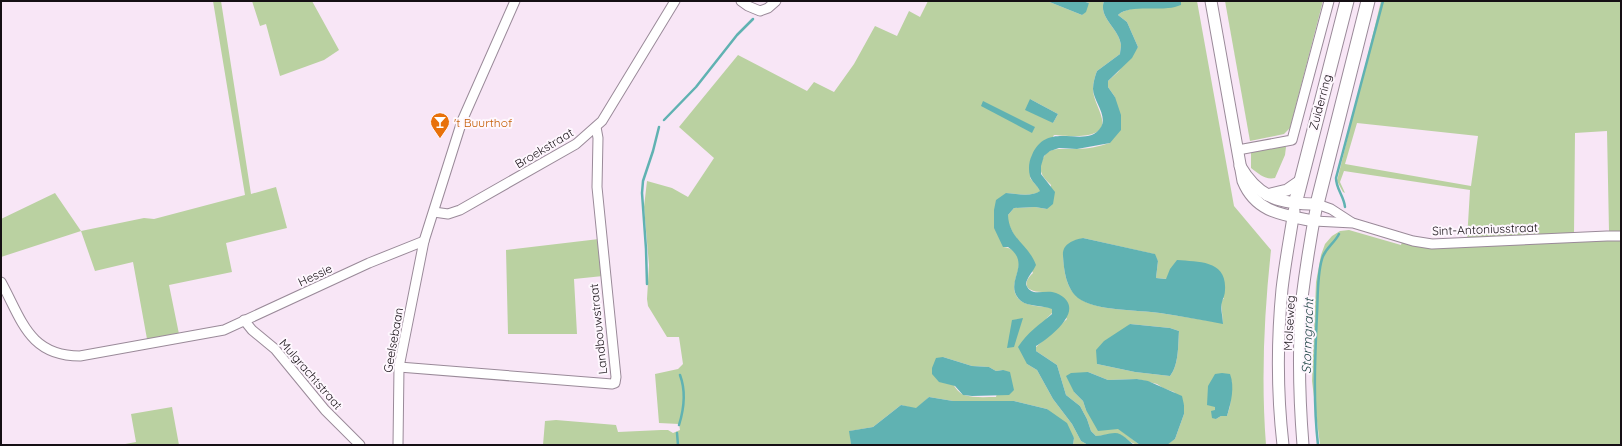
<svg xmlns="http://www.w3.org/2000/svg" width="1622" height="446" font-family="Quicksand,sans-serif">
  <rect width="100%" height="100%" fill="#f8e6f6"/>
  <!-- green -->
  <g fill="#bad1a1" fill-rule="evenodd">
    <polygon points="213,1 221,1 251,194 276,187 287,228 226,243 232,272 169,285 179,334 147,339 133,262 95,271 81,231 1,257 1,219 55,193 81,231 144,218 154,219 245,195"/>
    <polygon points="252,1 312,1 339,50 324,60 280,76 266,24 260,26"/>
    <path d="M928,1h119l35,14 7,-12 -7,-2h22c-6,17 15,27 17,44 0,2 -1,7 -1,9l-23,17c-2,5 -4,12 -4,18 0,10 7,20 9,30 5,22 -35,17 -48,16l-24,43 11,13c-9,6 -24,3 -35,2l-3,54c8,0 17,7 16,16 0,12 -12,27 2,38 9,6 21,5 31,7v5l-5,5 -20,46 10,6 16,29 19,25 9,17 7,4h-15l1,-7 -27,-29 -33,-8h-61l-24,-4 -13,12 -15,-4 -28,22 -23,4 1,13 -1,1h-307l2,-24 11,-1 60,5 2,7 43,-2h7l5,3 7,-3 -1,-6 -20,-1 -4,-49 23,-5 5,-5 -4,-27h-12l-19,-31 -1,-7 2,-34 -5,-58 3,-26 25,7 16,9 26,-39 -35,-31 59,-72 69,36 7,-9 20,10 20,-28 21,-38 22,10 12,-25 11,6zM1030,99l28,15 -5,9zM943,357l29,9 17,1 7,4 7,-1 -7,27c-10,0 -23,1 -32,-2 -13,-6 -17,-27 -21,-38z"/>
    <path d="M1181,1h16l37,205 37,44c-7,65 -10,130 -5,195h-100l9,-6 9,-25v-9l-10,-13 -11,-4 -6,-4 -20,-5 -29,1 -20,-8 -14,20 9,9 3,9 32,18 22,17c-11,0 -16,-12 -25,-11 -7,0 -13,2 -19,2l-5,-5 -4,-12 -7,-13 -14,-11 -9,-30 -21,-14v-4l31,-28 -25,-27c-14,0 -22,-7 -9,-19l-25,-50v-8l6,-7 21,-1 12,2 4,-24c-6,-6 -12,-11 -10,-21 5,-20 20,-14 36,-15 11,0 23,-3 33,-6l5,-46 -7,-10v-6l10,-9 20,-25 -11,-25 -9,-7c10,-10 48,-9 63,-10zM1083,238l71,16 4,7 -2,17 11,1 57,19 -3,4 2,21c-21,-3 -42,-7 -63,-10 -21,-3 -65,-2 -81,-15 -14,-10 -15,-29 -16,-44zM1130,324l40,4 9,3c-1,14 0,34 -9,45l-35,-4 -38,-8zM1232,381l-2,25 -3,10h-6l-5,3 -1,-12z"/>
    <polygon points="1225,1 1323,1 1290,128 1284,134 1250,141"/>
    <path d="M1381,1h240v230h-12l-2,-100 -32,2 -1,101 -107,6 3,-50 -126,-19 -4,11 5,11 -2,-1 -6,-11zM1357,123l121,13 -7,50 -126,-22z"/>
    <path d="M1281,145l5,2 -1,8 -10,23c-10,2 -16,-4 -24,-10v-17z"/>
    <polygon points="1349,230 1401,245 1402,242 1430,247 1472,247 1591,239 1621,240 1621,445 1320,445 1312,381 1316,282 1321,255 1325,244 1332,236 1340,231"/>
    <polygon points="599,239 603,276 574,279 577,334 508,334 506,250"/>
    <polygon points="172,407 179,445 120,445 136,442 131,414"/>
  </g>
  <!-- water -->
  <g fill="#60b2b2">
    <polygon points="1047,1 1082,1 1089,3 1086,12 1082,15"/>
    <path d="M1104,1h77v4c-4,1 -8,3 -13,3 -13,2 -40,-3 -50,7l9,7 11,25 -6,11 -24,23v6l7,10 6,18v15l-11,13 -33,6 -18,-1 -9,3 -6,5 -3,10v8l14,18 -2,12 -6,5 -12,-2 -21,1 -6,7c1,24 21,30 28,50 -2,5 -10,14 -10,19 1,4 4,7 8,8 7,1 15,-2 22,1 33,14 -4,43 -20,53v5l21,14 9,30 14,11 7,13 4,12 5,5c6,0 12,-3 19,-3 7,0 14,8 19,12h-46l-7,-4 -9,-17 -19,-25 -16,-29 -10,-6 -9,-17c10,-15 21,-22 34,-33v-5c-10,-4 -23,-2 -31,-8 -20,-18 13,-36 -13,-54h-5l-9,-19v-18l2,-10 10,-7c11,1 26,4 34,-2 -2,-5 -9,-10 -10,-15 -2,-7 -1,-15 2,-21 16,-37 54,-4 69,-28 7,-11 -8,-27 -8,-38 0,-6 2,-13 4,-18l23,-17c0,-2 1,-7 1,-9 -2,-17 -23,-27 -17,-44z"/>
    <polygon points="1030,99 1058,114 1053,123 1025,110"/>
    <polygon points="983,101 1035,127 1032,133 981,106"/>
    <path d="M1083,238l72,16 3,7 -2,17 10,1 4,-10 7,-9c22,2 50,0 48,30 0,5 -2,8 -3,12 -2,5 1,16 1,22 -21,-4 -42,-8 -63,-11 -21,-3 -65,-2 -82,-15 -12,-10 -14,-27 -15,-42 -1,-12 10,-16 20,-18z"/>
    <polygon points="1023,318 1014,347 1007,348 1012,320"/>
    <path d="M1130,324l40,4 9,3c-1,14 0,34 -9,45l-35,-4 -38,-8 -1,-14 8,-9z"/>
    <polygon points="943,357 972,366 989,367 996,371 1003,370 1010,372 1014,390 1009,395 972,396 963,395 955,386 939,382 932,374 932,368 936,358"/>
    <polygon points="1088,372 1108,380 1137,379 1148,381 1182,396 1184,405 1184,414 1175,439 1167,445 1140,445 1118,429 1098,431 1086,410 1083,401 1074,392 1066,376 1071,373"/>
    <path d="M1222,373l8,1c5,13 1,29 -3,42h-6l-5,3 -4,-1 -1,-7 4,-1v-3l-8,-2 1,-19 7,-12z"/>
    <polygon points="929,397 953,401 1014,401 1047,409 1067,423 1074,438 1073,445 850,445 851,444 849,431 873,427 901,405 916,408"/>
  </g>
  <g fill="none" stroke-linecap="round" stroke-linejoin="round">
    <!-- stream -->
    <g stroke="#60b2b2" stroke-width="2.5">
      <polyline points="664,120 696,87 737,35 753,19"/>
      <path d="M1345,207c-1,-11 -9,-18 -9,-29l47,-177"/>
      <polyline points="647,284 646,249 642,193 643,181 653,151 659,127"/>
      <path d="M679,425c5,-16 7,-34 1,-50"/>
      <polyline points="677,433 678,445"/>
      <path d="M1318,445c-5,-43 -3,-88 -1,-131 1,-18 0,-38 5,-55 3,-11 12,-15 17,-25"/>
    </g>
    <defs>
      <g id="minor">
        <polyline points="741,1 748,6 760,11 768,8 776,1"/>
        <polyline points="1238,150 1292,140 1329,1"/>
        <polyline points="1317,204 1331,209 1351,222"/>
        <polyline points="434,212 448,214 460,210 576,144 602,121 675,1"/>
        <polyline points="1314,221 1353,223 1413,241 1432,244 1607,236 1621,236"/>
        <path d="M1,282c21,38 28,74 79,74l144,-26 145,-67 55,-22"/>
        <polyline points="244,320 252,330 275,349 325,410 360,445"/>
        <polyline points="399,367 612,384 615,383 616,377 597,187 598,138 596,127"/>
        <polyline points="398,445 399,367 424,241 462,121 515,1"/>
      </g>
      <g id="major">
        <path d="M1211,1l32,180c13,32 41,34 71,40"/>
        <path d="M1240,166c19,33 42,38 77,38 -6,31 -11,62 -15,94 -4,49 -3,98 1,147"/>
        <polyline points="1267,195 1287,190 1300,181"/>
        <path d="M1283,445c-6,-52 -6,-104 -1,-156 3,-26 8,-52 12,-78"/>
      </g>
      <g id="highway">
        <polyline points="1295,204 1347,1"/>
        <polyline points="1317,204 1368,1"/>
      </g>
    </defs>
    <!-- minor casing -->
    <use href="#minor" stroke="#9a8a99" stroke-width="11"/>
    <!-- major casing -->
    <use href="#major" stroke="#9a8a99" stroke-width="13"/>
    <!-- highway casing -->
    <use href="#highway" stroke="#9a8a99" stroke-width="15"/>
    <!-- minor -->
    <use href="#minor" stroke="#fff" stroke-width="9"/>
    <!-- major -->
    <use href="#major" stroke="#fff" stroke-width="11"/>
    <!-- highway -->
    <use href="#highway" stroke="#fff" stroke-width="13"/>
  </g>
  <!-- icons -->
  <defs>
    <symbol id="bar-pin" viewBox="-11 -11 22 30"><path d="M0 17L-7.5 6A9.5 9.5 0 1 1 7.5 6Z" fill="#e8710a" stroke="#fef7fe"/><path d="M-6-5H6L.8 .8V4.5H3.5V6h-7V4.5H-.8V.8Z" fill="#fff"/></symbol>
  </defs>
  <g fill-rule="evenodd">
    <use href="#bar-pin" x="429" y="111" width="22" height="30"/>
  </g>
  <g text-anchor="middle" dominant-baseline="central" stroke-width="4" stroke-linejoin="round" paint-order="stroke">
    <!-- street labels -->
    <g font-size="12" fill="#150f14" stroke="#fef7fe">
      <text transform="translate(1320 102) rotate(-75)">Zuiderring</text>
      <text transform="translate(544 148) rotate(-31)">Broekstraat</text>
      <text transform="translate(1485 229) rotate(-2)">Sint-Antoniusstraat</text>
      <text transform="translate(315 275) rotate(-25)">Hessie</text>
      <text transform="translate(1289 323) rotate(-87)">Molseweg</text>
      <text transform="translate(598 329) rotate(-96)">Landbouwstraat</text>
      <text transform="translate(393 340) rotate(-80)">Geelsebaan</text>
      <text transform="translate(311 374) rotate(49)">Mulgrachtstraat</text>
    </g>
    <!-- food labels -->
    <g font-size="12" fill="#c56008" stroke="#fef7fe" text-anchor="start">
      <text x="454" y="122">'t Buurthof</text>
    </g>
    <!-- water labels -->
    <g font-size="13" font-style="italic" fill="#1e4545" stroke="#fef7fe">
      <text transform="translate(1307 336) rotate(-88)">Stormgracht</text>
    </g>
  </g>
  <!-- border -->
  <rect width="1622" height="446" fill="none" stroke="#150f14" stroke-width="4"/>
</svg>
